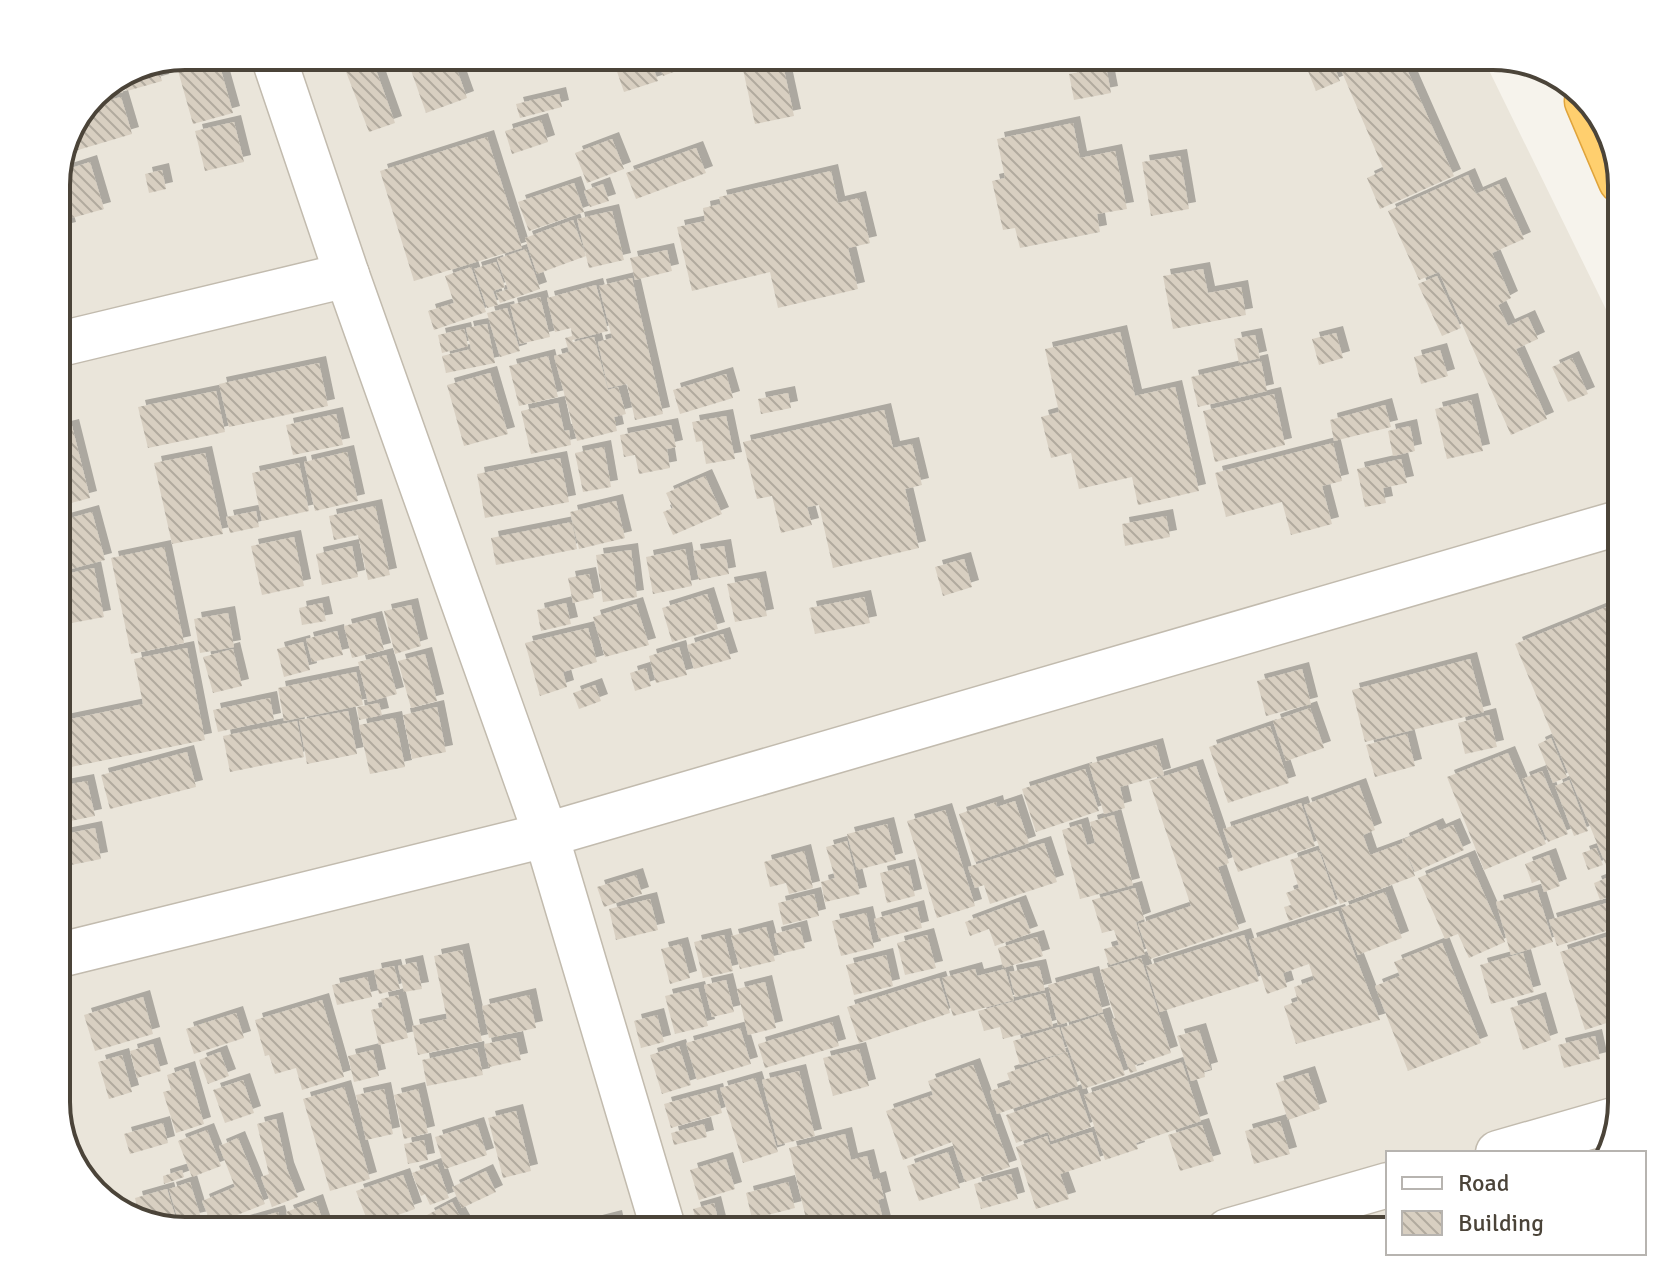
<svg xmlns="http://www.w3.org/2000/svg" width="1678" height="1287" font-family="Signika,sans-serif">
  <defs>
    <pattern id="building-back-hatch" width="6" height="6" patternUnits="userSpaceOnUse" patternTransform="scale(2)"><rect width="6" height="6" fill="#d8cfc1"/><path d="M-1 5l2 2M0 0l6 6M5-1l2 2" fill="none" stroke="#b1aa9e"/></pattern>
    <filter id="shadow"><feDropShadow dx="7" dy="-7" stdDeviation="0" flood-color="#0004"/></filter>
  </defs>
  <rect width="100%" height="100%" fill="#f6f3ec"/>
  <!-- residential -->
  <polygon fill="#eae5da" points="185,56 1482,56 1622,342 1622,1103 1605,1153 1388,1153 1388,1231 184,1231 106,1204 69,1160 56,1110 56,176 100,88"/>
  <!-- building -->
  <g fill="url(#building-back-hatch)" filter="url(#shadow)">
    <polygon points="185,56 217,56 233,113 193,124 175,60"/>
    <polygon points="340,56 371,56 395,123 369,132"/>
    <polygon points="406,56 452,56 467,98 426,113"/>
    <polygon points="625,56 649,56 658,81 624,92 613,60"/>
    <polygon points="656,56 716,56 663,76"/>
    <polygon points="740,56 781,56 794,116 755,124"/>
    <polygon points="1302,56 1330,56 1340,81 1316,91"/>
    <polygon points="1335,56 1401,56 1454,176 1380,209 1367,178 1384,170"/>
    <polygon points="157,66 162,81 127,91 123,79"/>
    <polygon points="1106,67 1111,93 1074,100 1069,74"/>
    <polygon points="119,81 123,92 94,100 100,88"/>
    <polygon points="559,94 562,107 520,118 516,104"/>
    <polygon points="121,97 132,134 68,153 91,105"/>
    <polygon points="541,120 548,142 512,154 505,131"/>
    <polygon points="234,122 244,162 205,171 195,131"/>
    <polygon points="1073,123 1080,158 1115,151 1127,209 1097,214 1100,232 1020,248 1015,228 1003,230 992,181 1005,178 997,139"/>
    <polygon points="487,137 522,248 414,281 380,171"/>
    <polygon points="612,139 624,169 587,183 575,153"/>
    <polygon points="696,148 706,173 636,199 626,173"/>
    <polygon points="1180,156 1189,209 1151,216 1142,162"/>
    <polygon points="90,162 104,209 72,218 59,172"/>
    <polygon points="162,170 166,189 149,193 145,174"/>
    <polygon points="831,171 838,203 859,198 870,243 848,248 858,289 778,308 770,272 692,291 677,227 705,221 703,208 721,204 719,197"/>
    <polygon points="1468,175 1476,194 1499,184 1524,239 1492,253 1511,298 1498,305 1508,326 1528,317 1538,339 1516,349 1547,419 1511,435 1439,272 1419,280 1388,211"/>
    <polygon points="574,183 584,212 529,231 518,202"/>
    <polygon points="56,184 69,229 56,232"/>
    <polygon points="603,184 609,201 590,207 584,191"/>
    <polygon points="612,211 624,260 589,268 577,219"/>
    <polygon points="573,220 586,256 537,274 525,238"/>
    <polygon points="526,249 540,289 500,303 496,293 508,289 497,259"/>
    <polygon points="667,250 672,271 635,280 630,258"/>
    <polygon points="496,262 505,287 493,291 498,305 487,308 474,269"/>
    <polygon points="471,267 486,312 434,330 428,311 454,303 445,276"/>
    <polygon points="1203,269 1208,293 1241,287 1246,315 1173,329 1163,276"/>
    <polygon points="1437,276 1461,328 1442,336 1418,284"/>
    <polygon points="632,278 663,414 635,420 627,384 608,388 598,342 612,338 599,286"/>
    <polygon points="596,285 608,331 572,340 573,342 594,337 608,390 618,387 626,414 614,417 617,431 577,441 554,356 569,352 565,338 572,336 571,328 555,332 547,298"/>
    <polygon points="540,297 550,337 520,344 510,305"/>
    <polygon points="507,308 520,351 500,357 487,313"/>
    <polygon points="487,324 495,363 446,373 442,356 471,349 466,328"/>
    <polygon points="464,329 468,346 442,353 438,335"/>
    <polygon points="1120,332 1135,396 1175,387 1199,491 1138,505 1132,477 1079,489 1071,453 1051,458 1041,417 1059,412 1045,349"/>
    <polygon points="1336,333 1343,358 1319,365 1312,339"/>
    <polygon points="1255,335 1260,358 1239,363 1234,339"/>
    <polygon points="1440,350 1448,376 1421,384 1414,357"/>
    <polygon points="548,356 558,397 519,406 509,366"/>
    <polygon points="1572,358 1588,394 1568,402 1552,367"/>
    <polygon points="1261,361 1267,391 1198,407 1191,377"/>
    <polygon points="319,363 328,406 229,427 219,384"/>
    <polygon points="490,373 508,434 464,446 447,385"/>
    <polygon points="726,374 733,398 680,414 673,390"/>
    <polygon points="216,391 225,432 148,448 138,407"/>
    <polygon points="788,393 791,408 761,414 758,399"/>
    <polygon points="1274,394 1285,445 1215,462 1203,411"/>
    <polygon points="1471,400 1483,451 1447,459 1435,409"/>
    <polygon points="558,403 564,431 569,430 571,445 531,454 521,411"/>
    <polygon points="1385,405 1391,427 1334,441 1330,420"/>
    <polygon points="884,410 893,448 912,444 922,485 905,489 919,548 833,568 819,505 807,507 812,525 781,533 772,496 757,499 743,442"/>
    <polygon points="336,414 343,445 293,455 286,425"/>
    <polygon points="726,416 735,459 706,464 702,441 696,442 692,422"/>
    <polygon points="671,425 676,447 667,449 670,468 639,474 635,455 624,457 620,435"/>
    <polygon points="72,426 90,498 56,507 56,430"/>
    <polygon points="1410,426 1415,451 1393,456 1388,431"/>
    <polygon points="1333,443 1342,481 1322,486 1332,524 1291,535 1282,502 1226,517 1215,473"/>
    <polygon points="604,447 611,487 583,492 575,453"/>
    <polygon points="347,452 358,501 315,511 304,462"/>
    <polygon points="205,453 223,534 172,544 154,463"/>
    <polygon points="560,458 569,502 485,518 477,474"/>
    <polygon points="1401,459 1407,483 1383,488 1386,503 1365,507 1357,469"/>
    <polygon points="299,463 309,511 262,521 252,473"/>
    <polygon points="705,476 722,514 673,535 663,512 673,508 666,493"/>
    <polygon points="616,501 625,538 579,549 570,512"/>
    <polygon points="375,506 390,575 368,580 358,535 334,540 329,516"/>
    <polygon points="256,511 259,527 230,533 226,517"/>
    <polygon points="92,512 105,560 56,573 56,522"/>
    <polygon points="1166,516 1170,537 1125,546 1122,524"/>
    <polygon points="572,522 577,549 496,565 491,538"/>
    <polygon points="294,537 304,586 262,595 251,546"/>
    <polygon points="352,546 358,577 322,585 316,554"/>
    <polygon points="724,546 729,574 699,580 693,551"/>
    <polygon points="164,547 184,643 131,654 111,558"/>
    <polygon points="685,549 692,586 653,594 646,557"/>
    <polygon points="631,550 637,597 603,602 596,555"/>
    <polygon points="964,559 972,587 943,596 935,567"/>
    <polygon points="94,568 104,617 56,626 56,576"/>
    <polygon points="589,574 594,598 573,603 568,578"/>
    <polygon points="759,578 767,616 735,622 727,584"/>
    <polygon points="707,594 718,629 672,642 662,608"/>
    <polygon points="864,597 870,623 815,634 809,608"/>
    <polygon points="322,603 326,621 302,625 299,608"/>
    <polygon points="566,603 571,624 541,631 537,610"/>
    <polygon points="636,604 649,645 605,657 593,617"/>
    <polygon points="411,605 421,646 395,654 384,611"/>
    <polygon points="1609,606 1622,638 1622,904 1515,644"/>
    <polygon points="228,613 234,647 200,653 194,619"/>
    <polygon points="375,618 384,650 352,658 344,626"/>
    <polygon points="588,628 597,662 563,672 567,687 540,696 525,643"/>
    <polygon points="337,631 343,655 312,662 306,639"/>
    <polygon points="723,634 731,659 694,669 687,645"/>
    <polygon points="303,642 310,670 284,677 277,649"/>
    <polygon points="679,647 687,675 656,683 649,656"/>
    <polygon points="187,648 205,740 56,770 56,722 143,704 134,659"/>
    <polygon points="233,649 242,686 213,693 203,657"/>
    <polygon points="425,654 437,701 411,708 398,661"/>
    <polygon points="386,655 397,694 368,702 358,662"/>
    <polygon points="1470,659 1484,712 1365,742 1352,690"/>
    <polygon points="646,668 651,686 635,691 630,673"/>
    <polygon points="1302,669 1311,704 1266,716 1257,681"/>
    <polygon points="356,672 363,705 284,721 278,688"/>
    <polygon points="595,685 601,701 579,709 573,693"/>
    <polygon points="270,698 274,720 218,732 213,710"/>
    <polygon points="379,703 382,715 359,720 357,707"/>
    <polygon points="437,707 446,752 412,759 403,715"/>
    <polygon points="1310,708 1324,748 1286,761 1273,721"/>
    <polygon points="348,711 357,754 307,764 299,720"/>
    <polygon points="1489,715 1497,747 1465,754 1458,723"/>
    <polygon points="395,718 405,767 370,774 359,725"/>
    <polygon points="297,721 304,757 230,772 223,736"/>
    <polygon points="1270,726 1289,783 1228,803 1209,747"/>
    <polygon points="1407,734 1415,766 1375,777 1366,745"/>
    <polygon points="1551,738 1567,777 1553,783 1538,744"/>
    <polygon points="1156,745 1164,775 1120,787 1125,808 1104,814 1089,764"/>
    <polygon points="187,752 196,787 110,809 101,775"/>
    <polygon points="1508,753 1546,844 1484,870 1447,777"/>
    <polygon points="1196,766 1229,863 1218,867 1239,929 1150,959 1138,924 1191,906 1149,781"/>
    <polygon points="1085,769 1099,811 1036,832 1022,789"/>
    <polygon points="1542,771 1568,834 1548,842 1522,779"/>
    <polygon points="1569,780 1588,831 1574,836 1555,786"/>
    <polygon points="87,781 95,816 56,824 56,787"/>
    <polygon points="1359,785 1375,830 1363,835 1370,855 1403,843 1402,840 1436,825 1439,831 1453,825 1464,850 1415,872 1404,847 1415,876 1340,904 1304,805"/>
    <polygon points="1015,801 1029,843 975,862 959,814 996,802 997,807"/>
    <polygon points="1301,803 1315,846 1238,872 1223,829"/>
    <polygon points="945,810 975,906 937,918 907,821"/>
    <polygon points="1114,815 1133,885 1080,899 1062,830 1081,824 1087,845 1095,843 1090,822"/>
    <polygon points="887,824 896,860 857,870 847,834"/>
    <polygon points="95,828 101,859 56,868 56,836"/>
    <polygon points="847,841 860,894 825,902 821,882 835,878 826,847"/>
    <polygon points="1044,843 1057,882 990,904 984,885 975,888 968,867"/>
    <polygon points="1596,848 1603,865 1588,870 1582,853"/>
    <polygon points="1319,850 1337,904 1289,921 1284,907 1291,905 1286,893 1299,888 1290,860"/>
    <polygon points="804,851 813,888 789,894 786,883 770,887 764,862"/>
    <polygon points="1549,855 1560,886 1544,892 1540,880 1532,883 1525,864"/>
    <polygon points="1468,857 1505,942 1469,958 1458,934 1445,939 1418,878"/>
    <polygon points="908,866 915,896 887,903 880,873"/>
    <polygon points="636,875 642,894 604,907 597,887"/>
    <polygon points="1609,877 1616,894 1600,900 1594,883"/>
    <polygon points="1135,888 1144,919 1136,922 1145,954 1109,965 1104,949 1119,945 1114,930 1102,933 1092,900"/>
    <polygon points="1537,890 1553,942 1511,955 1496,902"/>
    <polygon points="1385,892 1402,938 1358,955 1341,908"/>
    <polygon points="814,894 819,916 783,925 778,903"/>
    <polygon points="650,899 658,930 616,940 609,909"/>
    <polygon points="1617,900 1622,926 1557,946 1549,920"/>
    <polygon points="1019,902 1031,933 995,946 989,929 970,936 965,922"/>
    <polygon points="917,907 922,928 879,939 874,919"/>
    <polygon points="1338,911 1380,1020 1296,1044 1284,1006 1298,1001 1294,987 1314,980 1309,964 1283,973 1287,987 1267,994 1249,940"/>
    <polygon points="866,913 874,948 841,956 832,921"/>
    <polygon points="766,927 775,961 740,969 731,936"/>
    <polygon points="800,927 805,948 779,954 774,934"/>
    <polygon points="1622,932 1622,954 1614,957 1622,984 1622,1018 1585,1030 1560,952"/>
    <polygon points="724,935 733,971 703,978 694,942"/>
    <polygon points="927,935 936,968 905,975 897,943"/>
    <polygon points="1244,935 1259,981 1160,1012 1146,966"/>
    <polygon points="1037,937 1043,956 1003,968 998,948"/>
    <polygon points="1442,943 1481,1043 1408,1071 1375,986 1400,976 1394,962"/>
    <polygon points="681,944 690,978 670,984 661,949"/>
    <polygon points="462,950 482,1041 418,1055 412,1026 447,1019 434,956"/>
    <polygon points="1523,953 1534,992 1491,1004 1480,965"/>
    <polygon points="886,955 893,986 854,995 846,965"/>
    <polygon points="1141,958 1171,1053 1135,1065 1137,1071 1130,1073 1112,1019 1115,1018 1100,970"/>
    <polygon points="416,962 422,989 404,992 398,966"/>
    <polygon points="394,966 400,989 379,994 374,970"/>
    <polygon points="1039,966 1045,990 1015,997 1009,972"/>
    <polygon points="975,969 977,976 1005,969 1014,1000 953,1016 942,978"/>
    <polygon points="1092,973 1103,1012 1058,1025 1048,985"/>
    <polygon points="367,977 372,997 337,1005 332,985"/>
    <polygon points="939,978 950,1013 859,1043 847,1007"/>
    <polygon points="726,980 734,1012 712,1017 704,985"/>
    <polygon points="765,982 776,1028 748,1035 737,989"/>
    <polygon points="698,988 708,1026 675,1034 665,996"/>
    <polygon points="1045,993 1053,1026 1003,1039 1000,1027 984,1031 978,1011"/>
    <polygon points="398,995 408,1038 379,1045 371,1010 383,1007 381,999"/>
    <polygon points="529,995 536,1028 489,1038 482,1006"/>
    <polygon points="143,997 153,1034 95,1051 84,1015"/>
    <polygon points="1539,999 1551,1040 1523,1050 1510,1008"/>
    <polygon points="322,1000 344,1077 302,1090 296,1068 275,1074 269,1055 265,1056 255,1020"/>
    <polygon points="236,1013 244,1038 194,1054 186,1029"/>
    <polygon points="1103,1014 1125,1075 1083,1089 1061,1028"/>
    <polygon points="657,1015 664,1042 641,1048 634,1021"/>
    <polygon points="832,1022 839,1046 765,1068 758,1044"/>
    <polygon points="1059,1027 1066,1052 1020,1065 1013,1041"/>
    <polygon points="740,1028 751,1064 697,1080 686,1043"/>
    <polygon points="1199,1030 1211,1069 1204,1071 1205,1077 1191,1081 1177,1036"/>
    <polygon points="1595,1036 1600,1059 1564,1068 1558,1045"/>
    <polygon points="516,1038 521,1060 489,1067 484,1044"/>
    <polygon points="153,1044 161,1071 137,1078 130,1051"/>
    <polygon points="679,1046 691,1085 662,1094 650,1055"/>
    <polygon points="477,1048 483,1075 427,1086 422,1060"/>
    <polygon points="859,1049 869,1086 833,1096 823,1058"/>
    <polygon points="373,1050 379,1076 354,1082 348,1056"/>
    <polygon points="220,1052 229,1076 208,1084 199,1060"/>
    <polygon points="1067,1052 1078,1086 997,1114 990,1091 1011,1084 1007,1073"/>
    <polygon points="122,1055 132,1092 109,1099 98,1062"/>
    <polygon points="1182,1062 1201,1121 1136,1143 1138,1149 1105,1160 1084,1095"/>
    <polygon points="973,1065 1010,1167 965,1182 952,1142 903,1160 886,1111 933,1095 928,1081"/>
    <polygon points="188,1068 204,1124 176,1133 163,1092 171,1090 167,1075"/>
    <polygon points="799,1071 815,1136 778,1145 762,1080"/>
    <polygon points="1308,1073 1320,1109 1288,1120 1276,1083"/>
    <polygon points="755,1078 778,1152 743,1163 720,1088"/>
    <polygon points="243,1080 254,1113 225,1123 213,1090"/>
    <polygon points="344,1087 370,1179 330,1191 303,1099"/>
    <polygon points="384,1089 393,1134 366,1140 356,1095"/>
    <polygon points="418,1089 428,1133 404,1139 394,1095"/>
    <polygon points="716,1090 722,1113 671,1128 664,1104"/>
    <polygon points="1078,1090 1091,1127 1051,1141 1048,1132 1016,1143 1006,1115"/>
    <polygon points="516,1111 531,1171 503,1178 488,1118"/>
    <polygon points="276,1119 287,1169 298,1197 272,1207 261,1177 269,1174 257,1124"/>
    <polygon points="1280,1121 1290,1154 1254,1164 1245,1131"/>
    <polygon points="163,1123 168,1143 130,1154 124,1134"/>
    <polygon points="477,1124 487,1155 445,1169 435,1137"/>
    <polygon points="704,1124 707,1137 674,1145 671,1133"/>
    <polygon points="1202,1125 1214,1161 1180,1171 1168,1135"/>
    <polygon points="207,1130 221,1166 192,1177 178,1141"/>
    <polygon points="1092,1132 1101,1161 1060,1174 1069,1199 1036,1209 1016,1147 1047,1136 1050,1145"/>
    <polygon points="845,1134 851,1160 867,1156 873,1180 879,1178 884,1198 878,1200 886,1231 809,1231 789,1148"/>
    <polygon points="238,1138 265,1204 212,1225 202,1201 235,1187 219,1146"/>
    <polygon points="424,1140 428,1160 408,1164 404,1144"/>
    <polygon points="948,1152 960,1188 919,1201 907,1166"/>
    <polygon points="726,1159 735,1189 699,1200 690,1170"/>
    <polygon points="437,1164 449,1198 430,1205 425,1194 421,1196 412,1173"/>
    <polygon points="182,1170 184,1177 164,1184 163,1176"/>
    <polygon points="486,1171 496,1192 462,1208 452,1187"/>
    <polygon points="1011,1174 1018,1199 981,1209 974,1184"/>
    <polygon points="403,1175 415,1209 369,1225 356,1191"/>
    <polygon points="190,1182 201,1218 179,1223 169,1189"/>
    <polygon points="788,1182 795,1208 752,1219 746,1193"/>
    <polygon points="167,1189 179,1229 139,1216 135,1198"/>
    <polygon points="316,1201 326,1231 293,1231 286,1212"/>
    <polygon points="452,1202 468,1231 435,1231 427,1215"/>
    <polygon points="714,1203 721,1231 699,1231 693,1209"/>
    <polygon points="278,1212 283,1231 216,1231 215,1230"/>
    <polygon points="615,1217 618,1231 564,1231 564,1230"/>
  </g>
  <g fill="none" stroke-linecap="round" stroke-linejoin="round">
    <defs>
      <g id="street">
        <polyline points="273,56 347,275 546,835 664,1231"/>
        <polyline points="56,345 347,275"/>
        <polyline points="56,956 546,835 1622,522"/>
        <polyline points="1498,1153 1617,1119"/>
        <polyline points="1228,1231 1388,1185"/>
      </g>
      <polyline id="highway" points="1587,101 1621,181"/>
    </defs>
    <!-- street casing -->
    <use href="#street" stroke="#c2bbae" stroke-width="47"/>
    <!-- highway casing -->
    <use href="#highway" stroke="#e0a43c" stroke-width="47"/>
    <!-- street -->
    <use href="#street" stroke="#fff" stroke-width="44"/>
    <!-- highway -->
    <use href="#highway" stroke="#ffcf6e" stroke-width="44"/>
  </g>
  <!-- crop -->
  <path d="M0 0H1678V1287H0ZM185 70H1493A115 115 0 0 1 1608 185V1102A115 115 0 0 1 1493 1217H185A115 115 0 0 1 70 1102V185A115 115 0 0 1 185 70Z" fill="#fff" fill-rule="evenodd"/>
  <path fill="none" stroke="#4b4439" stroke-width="4" d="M185 70H1493A115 115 0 0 1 1608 185V1102A115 115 0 0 1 1493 1217H185A115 115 0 0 1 70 1102V185A115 115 0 0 1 185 70Z"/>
  <!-- legend -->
  <rect x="1386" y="1151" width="260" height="104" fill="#ffffff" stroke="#b7b4b0" stroke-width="2"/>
  <rect x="1402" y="1177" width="40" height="12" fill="#ffffff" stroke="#b7b4b0" stroke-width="2"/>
  <text x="1458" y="1191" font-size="24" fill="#4b4439">Road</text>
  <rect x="1402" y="1211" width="40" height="24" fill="url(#building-back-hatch)" stroke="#b7b4b0" stroke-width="2"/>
  <text x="1458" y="1231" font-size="24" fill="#4b4439">Building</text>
</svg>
